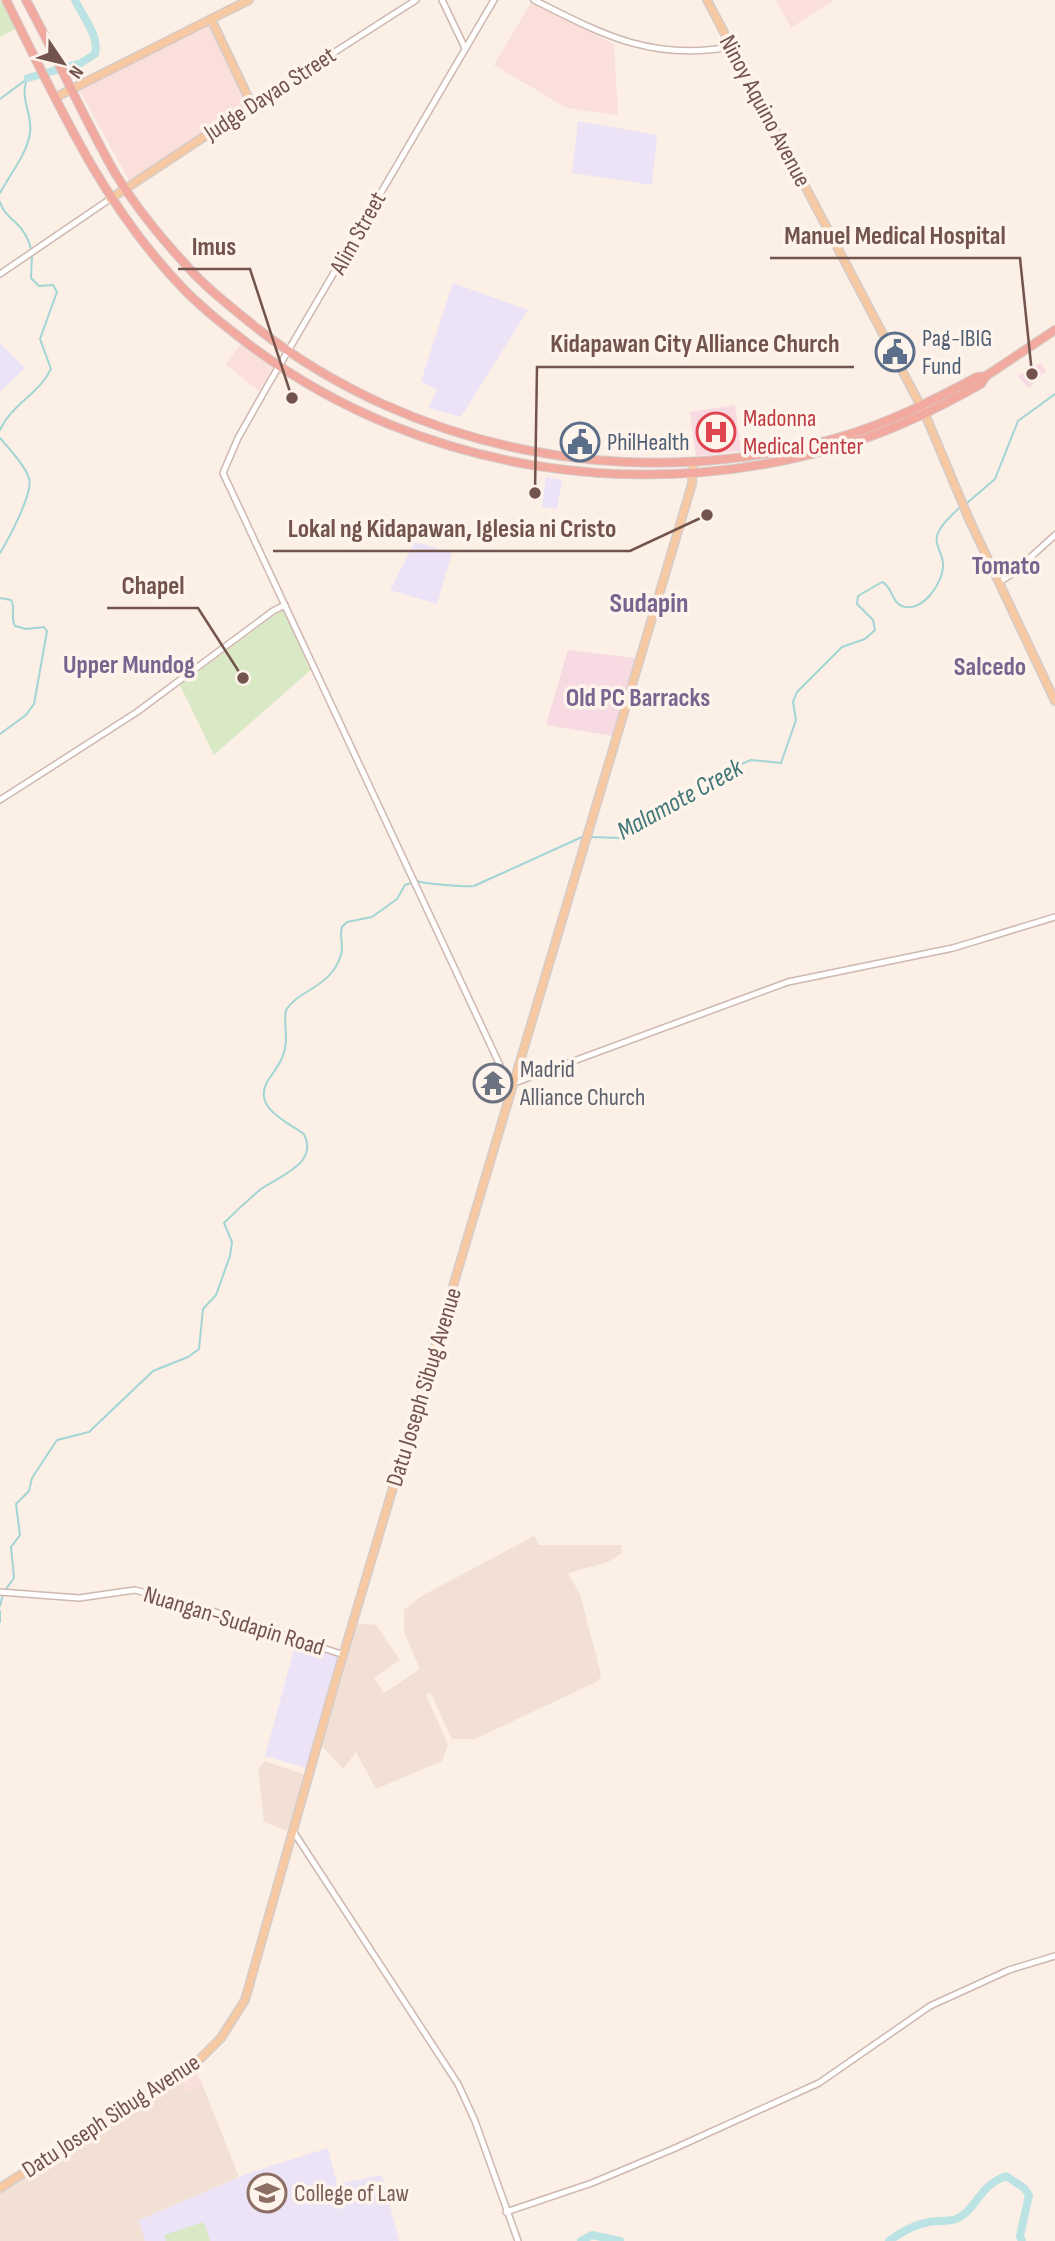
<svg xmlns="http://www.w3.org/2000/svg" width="1055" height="2241" font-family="'Sofia Sans Condensed',sans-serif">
  <rect width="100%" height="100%" fill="#fbefe6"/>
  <!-- residential -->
  <g fill="#f2e0d5">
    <polygon points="534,1536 539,1545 621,1545 622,1553 608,1562 568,1573 580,1594 601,1675 598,1681 475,1739 452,1739 430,1692 426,1695 448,1744 442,1761 376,1789 356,1752 343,1769 322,1746 357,1623 376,1625 400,1660 374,1678 384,1693 420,1669 404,1632 404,1610 420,1597"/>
    <polygon points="265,1761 305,1775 289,1832 264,1822 258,1769"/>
    <polygon points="181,2078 187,2092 202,2084 239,2177 139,2220 145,2241 0,2241 0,2193"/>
  </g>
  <!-- commercial -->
  <g fill="#fbdfda">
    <polygon points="776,0 834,0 791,28"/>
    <polygon points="531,3 614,44 618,115 567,108 494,65"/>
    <polygon points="208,24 248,105 129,180 80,91"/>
    <polygon points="241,344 273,369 259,391 225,364"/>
    <polygon points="195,2069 202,2084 187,2092 181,2078"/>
  </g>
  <!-- education -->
  <g fill="#ece3f7">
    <polygon points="578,121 657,135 652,185 572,173"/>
    <polygon points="453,283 528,310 461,417 428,408 437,390 421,381"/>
    <polygon points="0,343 25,368 0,392"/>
    <polygon points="546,477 562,480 557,509 542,507"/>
    <polygon points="415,542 452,553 437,604 390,590"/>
    <polygon points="296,1642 340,1656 307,1768 265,1756"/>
    <polygon points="328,2148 337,2184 382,2175 399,2241 145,2241 139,2220 249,2173"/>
  </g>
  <!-- medical -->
  <g fill="#f8dae2">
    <polygon points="1041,363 1046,372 1032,380 1034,384 1029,388 1018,376"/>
    <polygon points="735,405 741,451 696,456 690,412"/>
    <polygon points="568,650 635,658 613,736 546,725"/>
  </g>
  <!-- green -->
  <g fill="#d9e8c5">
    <polygon points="0,0 16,29 0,37"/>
    <polygon points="283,609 313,668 214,755 180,685"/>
    <polygon points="204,2222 210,2241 166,2241 164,2235"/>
  </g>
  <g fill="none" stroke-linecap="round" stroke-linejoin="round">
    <!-- stream -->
    <g stroke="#a2d5d4" stroke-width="2">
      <polyline points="0,99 27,79"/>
      <path d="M0,193c10,-19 27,-39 30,-60 3,-19 -12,-37 -2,-55"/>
      <path d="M0,202c6,19 24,19 31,47"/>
      <path d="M0,430c11,-25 39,-36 51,-61l-11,-30 17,-47 -4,-7 -14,1 -8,-8 1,-23"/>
      <path d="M0,438c10,12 24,26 29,40 5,14 -21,62 -29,75"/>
      <polyline points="967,503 995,479 1018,421 1055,394"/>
      <path d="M0,598l11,2c5,8 -1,17 4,26l11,3 18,-2 3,4 -13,73 -8,11 -26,19"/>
      <path d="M591,837l29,1 22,-17 30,-12 26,-26 26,-2 15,-16 12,-5 30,3 15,-43 -3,-18 4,-10 45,-45 23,-8 10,-9 -2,-10 -16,-16 1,-8 24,-14c11,5 9,20 20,24 20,8 42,-24 41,-42 0,-11 -10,-20 -5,-31 4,-10 14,-18 21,-25"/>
      <path d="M417,881c7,3 49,6 57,5l108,-49"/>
      <path d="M6,1589l8,-11 -3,-31 9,-12 -4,-31 13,-13 3,-13 25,-38 32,-8 64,-61 35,-14 11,-8 4,-40 13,-14 14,-39 2,-14 -8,-19c11,-11 25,-24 37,-34 18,-13 58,-25 43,-55 -17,-12 -51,-26 -37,-52 5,-8 11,-15 15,-24 8,-19 1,-31 4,-48 13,-21 44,-21 55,-55 3,-9 -2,-19 1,-28l5,-5 25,-5 25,-18 8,-14 6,-2"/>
      <polyline points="0,1606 3,1594"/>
      <polyline points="0,1611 0,1622"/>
    </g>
    <!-- river -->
    <g stroke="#bbe3e3" stroke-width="8">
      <path d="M28,78l53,-15 14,-9c5,-18 -13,-38 -20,-54"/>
      <polyline points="581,2241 592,2235 620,2241"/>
      <path d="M889,2241c12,-9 24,-16 40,-19 8,-2 19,0 27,-3 20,-8 22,-33 50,-43l18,12 5,7 -9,41 2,5"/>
    </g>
    <defs>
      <g id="minor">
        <polyline points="442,0 465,48"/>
        <polyline points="494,0 268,385 238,438 223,473 511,1089"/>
        <path d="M534,0c70,35 116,61 197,47"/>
        <polyline points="252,105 416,0"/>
        <polyline points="0,274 110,199"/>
        <polyline points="999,582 1012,574 1055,535"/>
        <polyline points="0,800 137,712 273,611 285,605"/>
        <polyline points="514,1083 788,982 953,948 1055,917"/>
        <polyline points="0,1592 79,1598 135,1590 215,1612 344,1655"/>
        <polyline points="293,1831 458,2084 475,2121 518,2241"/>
        <polyline points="506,2212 592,2183 673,2149 819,2083 930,2006 1009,1970 1055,1956"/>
      </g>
      <g id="major">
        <polyline points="707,0 925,414 969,519 1055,701"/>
        <polyline points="56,97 249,0"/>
        <polyline points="110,199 252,105 211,19"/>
        <polyline points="0,2188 196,2063 221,2038 245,2000 336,1679 692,484 693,462"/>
      </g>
      <g id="highway">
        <path d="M6,0c51,101 94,200 172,283 22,24 47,43 73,63 172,129 405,162 609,94 43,-14 82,-34 121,-56l5,-8"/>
        <path d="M26,0c31,57 57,117 89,173 20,33 46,65 72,93 19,22 43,40 66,59 163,129 383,169 584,113 50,-14 95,-37 140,-61l9,-1 69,-46"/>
      </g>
    </defs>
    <!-- minor casing -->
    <use href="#minor" stroke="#ceb8b0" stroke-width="8"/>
    <!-- major casing -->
    <use href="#major" stroke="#d5ccc9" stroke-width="10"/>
    <!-- highway casing -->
    <use href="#highway" stroke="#d5ccc9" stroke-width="10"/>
    <!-- minor -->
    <use href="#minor" stroke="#fff" stroke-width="5"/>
    <!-- major -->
    <use href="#major" stroke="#f6c9a2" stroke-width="7"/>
    <!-- highway -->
    <use href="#highway" stroke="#f1a9a0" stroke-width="8"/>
  </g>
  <!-- icons -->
  <defs>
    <symbol id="civic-ring" viewBox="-11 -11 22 22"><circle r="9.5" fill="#fef4ec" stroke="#5c6f8a" stroke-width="1.5"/><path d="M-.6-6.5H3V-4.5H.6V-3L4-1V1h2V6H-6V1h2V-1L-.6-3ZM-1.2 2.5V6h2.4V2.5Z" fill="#5c6f8a"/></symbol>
    <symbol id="hospital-ring" viewBox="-11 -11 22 22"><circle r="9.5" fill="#fef4ec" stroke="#e0444e" stroke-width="1.5"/><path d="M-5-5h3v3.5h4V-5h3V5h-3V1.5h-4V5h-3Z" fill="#e0444e"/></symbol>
    <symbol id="temple-ring" viewBox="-11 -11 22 22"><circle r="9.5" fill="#fef4ec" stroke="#6b7280" stroke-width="1.5"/><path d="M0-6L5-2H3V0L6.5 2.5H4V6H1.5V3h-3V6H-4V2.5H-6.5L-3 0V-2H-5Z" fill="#6b7280"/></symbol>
    <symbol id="university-ring" viewBox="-11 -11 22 22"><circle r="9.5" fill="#fef4ec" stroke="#8d6e63" stroke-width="1.5"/><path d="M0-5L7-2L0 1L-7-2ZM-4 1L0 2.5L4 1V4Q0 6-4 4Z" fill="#8d6e63"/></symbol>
  </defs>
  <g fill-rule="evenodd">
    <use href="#civic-ring" x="873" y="330" width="44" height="44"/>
    <use href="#hospital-ring" x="694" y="410" width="44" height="44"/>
    <use href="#civic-ring" x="558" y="420" width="44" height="44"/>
    <use href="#temple-ring" x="471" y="1061" width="44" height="44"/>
    <use href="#university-ring" x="245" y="2171" width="44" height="44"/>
  </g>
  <g text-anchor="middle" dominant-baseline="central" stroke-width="7" stroke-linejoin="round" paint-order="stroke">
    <!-- street labels -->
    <g font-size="24" fill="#73544c" stroke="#fef4ec">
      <text transform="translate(270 94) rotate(-33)">Judge Dayao Street</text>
      <text transform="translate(765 111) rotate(62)">Ninoy Aquino Avenue</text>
      <text transform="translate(358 233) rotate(-61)">Alim Street</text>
      <text transform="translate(424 1387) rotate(-73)">Datu Joseph Sibug Avenue</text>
      <text transform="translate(234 1621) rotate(17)">Nuangan-Sudapin Road</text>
      <text transform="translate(111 2116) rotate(-33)">Datu Joseph Sibug Avenue</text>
    </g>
    <!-- service labels -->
    <g font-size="24" fill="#4e5e75" stroke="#fef4ec" text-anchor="start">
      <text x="922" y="338">Pag-IBIG<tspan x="922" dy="28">Fund</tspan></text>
      <text x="607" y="442">PhilHealth</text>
    </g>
    <!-- health labels -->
    <g font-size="24" fill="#be3a42" stroke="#fef4ec" text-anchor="start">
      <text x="743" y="418">Madonna<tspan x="743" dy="28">Medical Center</tspan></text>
    </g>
    <!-- worship labels -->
    <g font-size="24" fill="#5b616d" stroke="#fef4ec" text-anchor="start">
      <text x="520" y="1069">Madrid<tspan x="520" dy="28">Alliance Church</tspan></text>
    </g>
    <!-- education labels -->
    <g font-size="24" fill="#785e54" stroke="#fef4ec" text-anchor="start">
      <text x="294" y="2193">College of Law</text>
    </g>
    <!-- neighbourhood labels -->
    <g font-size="26" font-weight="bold" fill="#7a648f" stroke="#fef4ec">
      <text x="1006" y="566">Tomato</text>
      <text x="129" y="665">Upper Mundog</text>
      <text x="990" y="667">Salcedo</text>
      <text x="638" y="698">Old PC Barracks</text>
    </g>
    <!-- water labels -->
    <g font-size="26" font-style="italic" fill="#417777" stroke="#fef4ec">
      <text transform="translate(680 800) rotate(-29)">Malamote Creek</text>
    </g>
    <!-- quarter labels -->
    <g font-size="28" font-weight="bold" fill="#7a648f" stroke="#fef4ec">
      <text x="649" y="603">Sudapin</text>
    </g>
  </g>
  <!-- callouts -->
  <path fill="none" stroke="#73544c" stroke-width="2.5" d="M1032 374L1020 258H770M292 398L250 269H178M535 493L537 367H854M707 515L630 551H273M243 678L198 608H107"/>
  <g fill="#73544c" stroke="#fef4ec" stroke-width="2.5">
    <circle cx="1032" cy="374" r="7"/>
    <circle cx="292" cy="398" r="7"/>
    <circle cx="535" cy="493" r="7"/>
    <circle cx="707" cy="515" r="7"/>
    <circle cx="243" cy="678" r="7"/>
  </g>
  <g font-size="26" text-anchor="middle" font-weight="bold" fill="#73544c" stroke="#fef4ec" stroke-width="7" stroke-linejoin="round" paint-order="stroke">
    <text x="895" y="244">Manuel Medical Hospital</text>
    <text x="214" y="255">Imus</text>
    <text x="695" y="352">Kidapawan City Alliance Church</text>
    <text x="452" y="537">Lokal ng Kidapawan, Iglesia ni Cristo</text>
    <text x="153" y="594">Chapel</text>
  </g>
  <!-- north arrow -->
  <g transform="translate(63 63) rotate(125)" stroke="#fef4ec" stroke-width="5" paint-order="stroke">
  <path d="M0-5L12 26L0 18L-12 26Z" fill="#73544c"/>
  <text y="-10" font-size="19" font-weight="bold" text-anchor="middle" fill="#73544c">N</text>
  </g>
</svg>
